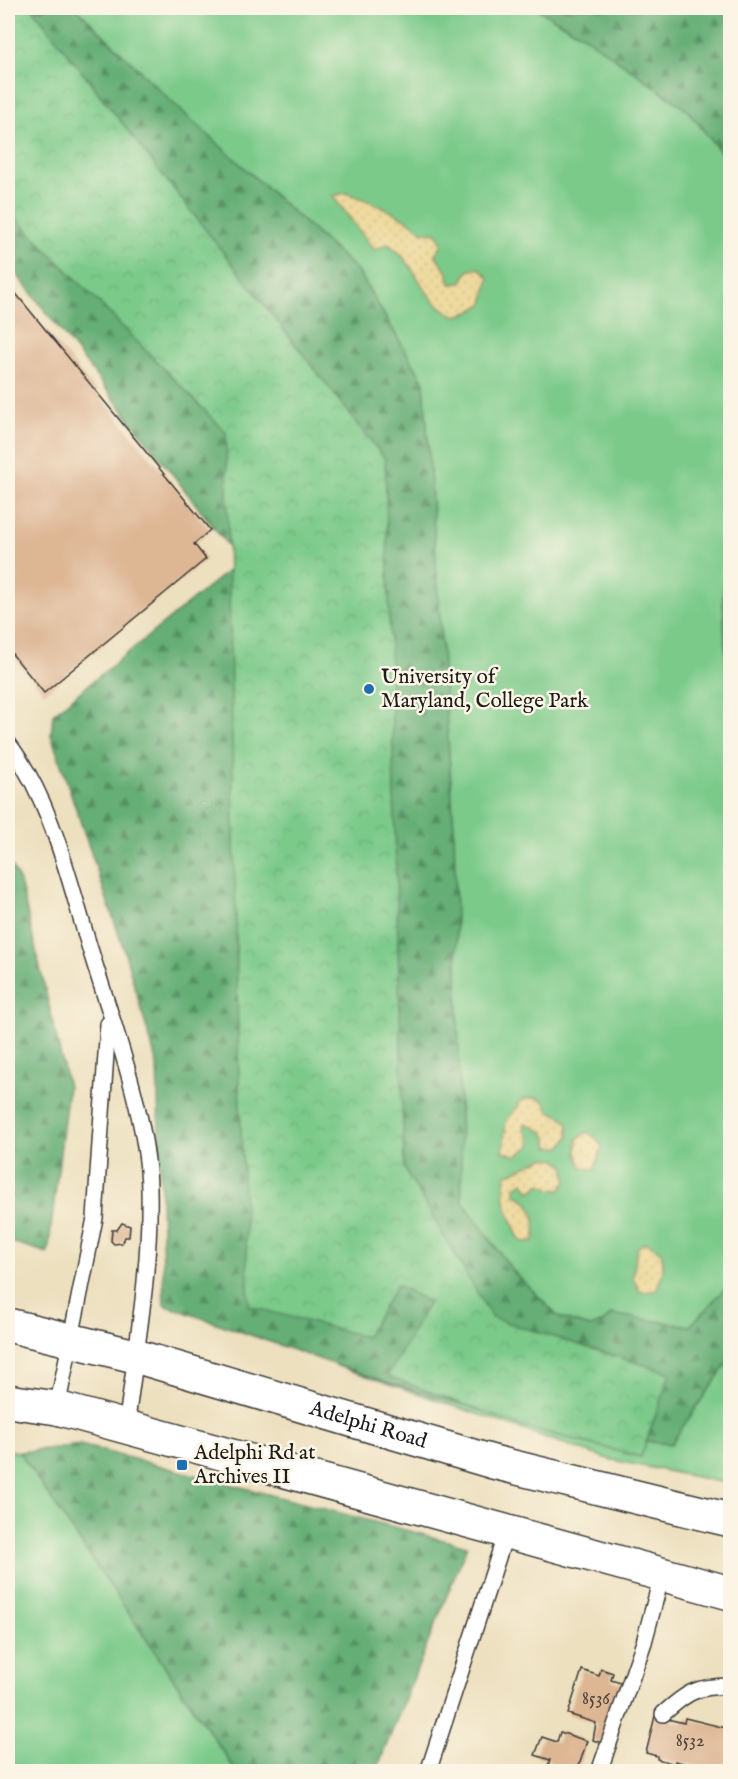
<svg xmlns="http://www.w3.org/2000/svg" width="738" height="1779" font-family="'IM FELL English',serif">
  <defs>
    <pattern id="forest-firs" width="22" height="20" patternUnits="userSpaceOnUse" patternTransform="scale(1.5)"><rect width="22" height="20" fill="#65ae76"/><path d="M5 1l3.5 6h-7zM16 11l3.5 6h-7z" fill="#528d60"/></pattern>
    <pattern id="sand-dots" width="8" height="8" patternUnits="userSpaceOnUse" patternTransform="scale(1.5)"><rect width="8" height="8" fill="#eeda9e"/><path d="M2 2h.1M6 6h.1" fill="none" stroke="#ccba88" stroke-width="1.8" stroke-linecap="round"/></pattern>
    <pattern id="park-crowns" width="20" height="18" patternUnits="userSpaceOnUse" patternTransform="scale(1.5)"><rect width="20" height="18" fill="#7cca8a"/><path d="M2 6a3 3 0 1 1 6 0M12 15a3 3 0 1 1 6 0" fill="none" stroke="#6bad76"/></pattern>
  </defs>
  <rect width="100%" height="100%" fill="#fcf5e5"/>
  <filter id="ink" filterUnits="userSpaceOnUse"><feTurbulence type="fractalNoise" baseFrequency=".0167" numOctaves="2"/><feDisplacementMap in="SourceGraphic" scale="12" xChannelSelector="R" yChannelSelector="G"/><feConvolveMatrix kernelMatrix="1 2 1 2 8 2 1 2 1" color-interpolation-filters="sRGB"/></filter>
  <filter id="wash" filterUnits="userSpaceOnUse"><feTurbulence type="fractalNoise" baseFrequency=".008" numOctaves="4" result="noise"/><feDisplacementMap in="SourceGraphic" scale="24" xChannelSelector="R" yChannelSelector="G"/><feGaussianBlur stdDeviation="1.35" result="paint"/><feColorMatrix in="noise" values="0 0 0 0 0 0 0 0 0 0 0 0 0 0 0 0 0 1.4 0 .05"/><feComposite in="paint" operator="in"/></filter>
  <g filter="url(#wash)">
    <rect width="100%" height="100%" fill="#ede0bf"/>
    <!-- grass -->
    <g fill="#7cca8a" stroke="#4c7353" stroke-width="1.5">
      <polygon points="21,8 730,8 730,1484 608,1459 337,1366 358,353"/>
      <polygon points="8,1450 19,1452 23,1457 236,1771 8,1771"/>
    </g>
    <!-- forest -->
    <g fill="url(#forest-firs)" stroke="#406549" stroke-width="1.5">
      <path d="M8,8h68l98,96 184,167 66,111 30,446 8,372 51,71 47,47 30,9 14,-5 7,-8 79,12 40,-43v76l-59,85c-175,-14 -342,-83 -507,-139l-7,-241 -33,-114 -73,-215 2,-21 187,-153 -232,-298z"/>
      <polygon points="535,8 730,8 730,164 688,111 584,36"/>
      <polygon points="730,485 730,748 723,600"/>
      <polygon points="8,859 20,882 68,1087 48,1253 8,1241"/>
      <polygon points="80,1445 467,1546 376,1771 236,1771 19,1452"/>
    </g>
    <!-- sand -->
    <g fill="url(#sand-dots)" stroke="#857b5d" stroke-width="1.5">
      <path d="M345,193c20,5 64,25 78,39l14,1 5,12 -7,9 13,20 2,10 11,-1 7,-12 11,-3 10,10 -6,26 -13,8 -14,4c-38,-17 -36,-51 -68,-72l-14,6 -41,-54z"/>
      <polygon points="537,1098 545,1102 548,1110 562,1117 568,1124 569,1137 561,1147 549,1147 545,1133 525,1123 524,1130 529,1135 531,1146 516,1156 503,1151 506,1122 523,1099"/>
      <polygon points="587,1132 596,1138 602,1147 594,1170 582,1167 577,1155 577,1139"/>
      <path d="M544,1158l10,1 10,6 3,15 -6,10 -11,-1 -9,-5 -11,8 -6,-10 -9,5v8c19,5 23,28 19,46l-11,1c-8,-7 -7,-12 -11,-21 -8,-17 -9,-27 -6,-46z"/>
      <path d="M646,1242l15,10c4,16 2,25 -6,39l-15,1 -7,-14 4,-30z"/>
    </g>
    <!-- park -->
    <polygon fill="url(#park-crowns)" stroke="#4c7353" stroke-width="1.5" points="8,8 32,8 385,459 404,1168 492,1318 670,1373 641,1457 521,1426 388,1376 429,1302 397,1285 366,1337 249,1306 239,1081 226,432 8,210"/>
    <g id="blocks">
      <!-- building -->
      <g fill="#ddb694">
        <polygon points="8,284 210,530 194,544 206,559 44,693 8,649"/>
        <polygon points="122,1223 130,1226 129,1237 125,1237 122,1243 114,1244 111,1241 112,1230 117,1230"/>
        <polygon points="601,1669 613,1673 611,1680 624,1684 602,1743 593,1740 596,1723 568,1714 582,1670 599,1676"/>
        <polygon points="655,1716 684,1723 685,1718 730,1729 730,1772 716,1772 675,1761 675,1764 657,1759 657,1756 646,1753"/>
        <polygon points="560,1732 587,1741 577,1772 546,1772 550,1760 535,1755 542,1737 557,1742"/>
      </g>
    </g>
  </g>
  <g filter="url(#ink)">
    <use href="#blocks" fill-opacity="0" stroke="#3b3934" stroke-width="1.5"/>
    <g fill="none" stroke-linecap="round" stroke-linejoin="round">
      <defs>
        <g id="service">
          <path d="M8,743c45,59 61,139 83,209 21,69 57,166 58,237 2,80 -13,160 -23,239"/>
          <polyline points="57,1408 95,1218 108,1024"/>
          <path d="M663,1714c24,-22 34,-28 67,-28"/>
          <polyline points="428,1772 506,1533"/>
          <polyline points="599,1772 644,1642 662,1575"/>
        </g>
        <g id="secondary">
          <path id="s1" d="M8,1325l127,31 358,106 237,58"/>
          <polyline points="8,1401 57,1408 730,1593"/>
        </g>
      </defs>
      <!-- service casing -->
      <use href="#service" stroke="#3b3934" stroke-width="18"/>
      <!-- secondary casing -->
      <use href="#secondary" stroke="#3b3934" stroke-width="36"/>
      <!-- service -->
      <use href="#service" stroke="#fff" stroke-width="15"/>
      <!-- secondary -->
      <use href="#secondary" stroke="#fff" stroke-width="33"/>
    </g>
  </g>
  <!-- markers -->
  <g fill="#1f6fb2" stroke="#fcf5e5" stroke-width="2">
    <circle cx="369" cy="689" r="6"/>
    <rect x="176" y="1459" width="12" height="12" rx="3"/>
  </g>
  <g text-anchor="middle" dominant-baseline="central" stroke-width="5" stroke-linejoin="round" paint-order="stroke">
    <!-- number labels -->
    <g font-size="18" fill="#4c423a">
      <text x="596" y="1699">8536</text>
      <text x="690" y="1741">8532</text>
    </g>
    <!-- poi labels -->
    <g font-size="21" fill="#1c1c1c" stroke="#fcf5e5" text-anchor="start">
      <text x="381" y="677">University of<tspan x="381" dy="24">Maryland, College Park</tspan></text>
      <text x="194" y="1453">Adelphi Rd at<tspan x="194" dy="24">Archives II</tspan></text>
    </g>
    <!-- street labels -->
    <g font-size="21" fill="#1c1c1c" stroke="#fcf5e5">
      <text stroke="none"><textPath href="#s1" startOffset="374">Adelphi Road</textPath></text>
    </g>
  </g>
  <!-- margin -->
  <rect width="738" height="1779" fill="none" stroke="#fcf5e5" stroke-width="30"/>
</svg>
